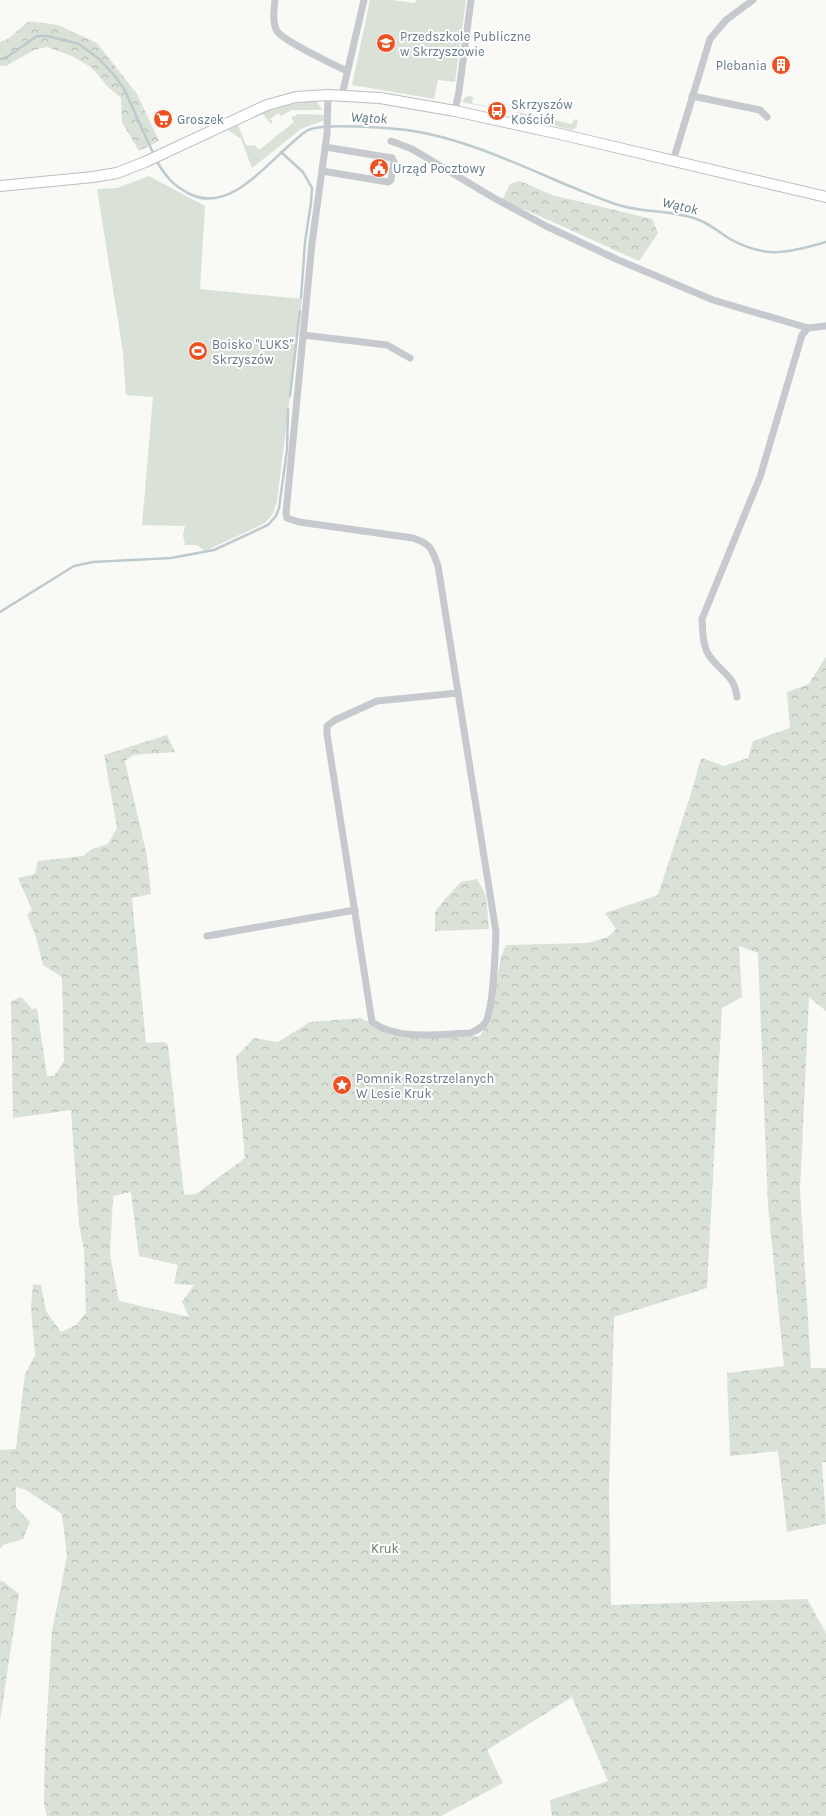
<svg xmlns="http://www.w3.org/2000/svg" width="826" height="1816" font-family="Karla,sans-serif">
  <defs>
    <pattern id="forest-crowns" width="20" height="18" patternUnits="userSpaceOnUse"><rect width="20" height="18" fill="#dae1d7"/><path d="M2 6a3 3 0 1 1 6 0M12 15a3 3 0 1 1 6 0" fill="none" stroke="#b5bbb4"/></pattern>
  </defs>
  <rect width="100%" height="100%" fill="#f9f9f6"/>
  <!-- green -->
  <g fill="#dae1d7">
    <polygon points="370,0 392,0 414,3 417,0 466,0 455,82 438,80 434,99 352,85"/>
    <polygon points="469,96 473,97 472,103 500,110 462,102 465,97"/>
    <polygon points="313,101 317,102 322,110 292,110 281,116 278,113 270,119 273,122 271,124 262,113 292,104"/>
    <polygon points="517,112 572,124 574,119 578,121 576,128 572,130 533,121 516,115"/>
    <polygon points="299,114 325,115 325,120 301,129 252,168 241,139 228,130 238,125 246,145 250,146 255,145 259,150 294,122 291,117"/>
    <polygon points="149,176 205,206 200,289 302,299 277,501 273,514 265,523 205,551 197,545 185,545 183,535 185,526 142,525 153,397 126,395 123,352 97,189 117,188"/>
  </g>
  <!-- forest -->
  <g fill="url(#forest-crowns)" fill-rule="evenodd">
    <polygon points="29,21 58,25 97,43 137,94 159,141 139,151 122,122 121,98 108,87 92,68 72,56 47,47 34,50 6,66 0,66 0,42 8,39"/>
    <polygon points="520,181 552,195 652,219 658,233 639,261 524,209 509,209 500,205 510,184"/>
    <path d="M826,656v355l-17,-14 -9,193 11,178h15v94h-4l4,62 -39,8 -9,-81 -48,5 -3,-83 57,-7 -16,-161 -10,-252 -19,-7 3,51 -20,11 -15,280 -93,29 -5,171 2,117 196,-6 19,34v183h-274l-2,-16 58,-19 -36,-84 -85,53 16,33 -62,33h-394l-3,-12 1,-55 7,-118 15,-75 -5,-42 -36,-24 -10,-3v20l14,15 -7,17 -20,6 -3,4v-99l16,-1 9,-75 10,-19 -4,-47 2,-24 8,1 5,26 15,21 15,-7 10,-12 -2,-63 -5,-25 -8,-115 -58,8 -2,-117 10,-4 11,12 5,-1 10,68h7l10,-15 -2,-84 -19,-12 -7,-28 -9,-22 5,-5 -14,-32 17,-4 3,-13 45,-5 9,-7 16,-5 9,-16 -13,-73 63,-20 8,17 -42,3 -8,6 22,95 4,38 -19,4 14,145 18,-1 4,3 16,150 12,-1 49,-36 -9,-101 18,-19 24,4 32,-20 50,-4 44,19 76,-1 8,-14 13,-65 5,-12 82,-2 20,-6 8,-8 -11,-16 53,-18 35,-108 8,-29 23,8 24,-8 5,-17 37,-13 -3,-36 22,-8zM131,1192l8,64 39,9 -4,19 20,1 -12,17 7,15 -70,-16 -9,-46 3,-59z"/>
    <polygon points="477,879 486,896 489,929 435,931 435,912 445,899 461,882"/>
    <polygon points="1,1580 19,1594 0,1721 0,1584"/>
  </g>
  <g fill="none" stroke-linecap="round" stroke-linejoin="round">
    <!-- stream -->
    <g stroke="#bdcace" stroke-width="2.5">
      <polyline points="0,59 4,59 37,36 47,36 79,44 99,59 115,76 124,89 154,155"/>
      <polyline points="281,152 303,172 312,188 311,203 305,242 301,298"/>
      <path d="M156,160c10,17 17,26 36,35 38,17 75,-31 101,-53 6,-5 11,-11 18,-13 17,-6 77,-1 96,1 56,8 108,33 160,55 18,7 37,16 55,21 25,7 52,4 77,14 11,4 21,13 31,19 36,20 59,14 96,3"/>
      <polyline points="290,396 300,311"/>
      <polyline points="0,612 74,566 93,562 171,558 214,550 268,525 276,516 279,508 287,450 288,409"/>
    </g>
    <defs>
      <polyline id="secondary" points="0,186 93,177 117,173 145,162 267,105 296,97 328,95 380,98 455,111 560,134 826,197"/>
    </defs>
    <!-- secondary casing -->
    <use href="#secondary" stroke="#b8bec2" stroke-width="12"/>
    <!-- street -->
    <g stroke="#c6cace" stroke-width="7">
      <path d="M275,0c-1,10 -3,22 2,31 5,9 57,34 70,40"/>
      <path d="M328,95l-1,39 -15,109 -26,270 1,5 12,4 114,16c18,6 19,11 25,28l58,366c-1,18 -2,78 -11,91 -4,5 -9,8 -15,10 -31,1 -71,8 -98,-11l-45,-288v-8l8,-6 42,-19 81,-8"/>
      <polyline points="342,95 364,0"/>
      <polyline points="692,96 760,110 767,117"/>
      <polyline points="455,111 459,91 471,0"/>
      <polyline points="391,141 412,149 494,198 546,226 616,259 713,300 808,328"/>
      <polyline points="673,161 710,39 726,20 753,0"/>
      <polyline points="322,171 388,182 391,180 394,162 392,158 325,147"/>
      <polyline points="303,335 387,345 410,358"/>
      <path d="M737,697c-3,-22 -14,-23 -26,-39 -9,-11 -8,-26 -9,-39l58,-142 42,-142 6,-7 18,-2"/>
      <polyline points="207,936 355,910"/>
    </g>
    <!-- secondary -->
    <use href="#secondary" stroke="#fff" stroke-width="10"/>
  </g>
  <!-- icons -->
  <defs>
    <symbol id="school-disc" viewBox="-11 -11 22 22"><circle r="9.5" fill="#ee5021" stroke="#fff"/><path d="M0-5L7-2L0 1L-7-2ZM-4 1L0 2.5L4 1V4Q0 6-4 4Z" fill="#fff"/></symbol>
    <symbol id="building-disc" viewBox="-11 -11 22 22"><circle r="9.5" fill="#ee5021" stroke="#fff"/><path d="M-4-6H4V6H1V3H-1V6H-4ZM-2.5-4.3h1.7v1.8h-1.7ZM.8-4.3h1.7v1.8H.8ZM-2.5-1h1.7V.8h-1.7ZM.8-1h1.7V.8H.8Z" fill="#fff"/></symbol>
    <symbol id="bus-disc" viewBox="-11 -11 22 22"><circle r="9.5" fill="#ee5021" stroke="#fff"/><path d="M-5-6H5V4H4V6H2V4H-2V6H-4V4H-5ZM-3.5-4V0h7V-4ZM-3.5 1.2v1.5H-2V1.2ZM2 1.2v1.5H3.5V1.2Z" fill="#fff"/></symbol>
    <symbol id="supermarket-disc" viewBox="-11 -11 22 22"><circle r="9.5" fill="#ee5021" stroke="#fff"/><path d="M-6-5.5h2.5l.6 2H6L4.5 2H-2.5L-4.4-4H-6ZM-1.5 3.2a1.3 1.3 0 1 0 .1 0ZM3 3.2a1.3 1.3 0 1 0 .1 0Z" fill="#fff"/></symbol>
    <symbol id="civic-disc" viewBox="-11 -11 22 22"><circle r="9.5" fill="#ee5021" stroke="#fff"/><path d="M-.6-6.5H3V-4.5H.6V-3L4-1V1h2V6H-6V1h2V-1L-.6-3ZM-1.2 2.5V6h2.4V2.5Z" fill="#fff"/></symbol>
    <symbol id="stadium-disc" viewBox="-11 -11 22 22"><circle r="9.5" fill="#ee5021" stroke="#fff"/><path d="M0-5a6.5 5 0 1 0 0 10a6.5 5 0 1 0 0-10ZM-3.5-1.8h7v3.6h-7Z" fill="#fff"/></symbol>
    <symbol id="sight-disc" viewBox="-11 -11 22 22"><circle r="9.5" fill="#ee5021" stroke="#fff"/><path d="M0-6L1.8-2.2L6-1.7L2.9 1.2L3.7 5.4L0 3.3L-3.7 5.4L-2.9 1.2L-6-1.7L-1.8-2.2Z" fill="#fff"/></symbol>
  </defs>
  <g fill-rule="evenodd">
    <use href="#school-disc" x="375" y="32" width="22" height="22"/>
    <use href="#building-disc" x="770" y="54" width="22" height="22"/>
    <use href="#bus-disc" x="486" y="100" width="22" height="22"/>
    <use href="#supermarket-disc" x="152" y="108" width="22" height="22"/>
    <use href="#civic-disc" x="368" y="157" width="22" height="22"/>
    <use href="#stadium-disc" x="187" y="340" width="22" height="22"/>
    <use href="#sight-disc" x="331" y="1074" width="22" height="22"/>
  </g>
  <g text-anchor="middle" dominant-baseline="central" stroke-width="4" stroke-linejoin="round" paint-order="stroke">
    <!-- poi labels -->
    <g font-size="13" fill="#667989" stroke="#fff" text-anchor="start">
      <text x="400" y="36">Przedszkole Publiczne<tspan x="400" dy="15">w Skrzyszowie</tspan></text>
      <text x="767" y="65" text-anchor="end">Plebania</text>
      <text x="511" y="104">Skrzyszów<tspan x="511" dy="15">Kościół</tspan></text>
      <text x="177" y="119">Groszek</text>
      <text x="393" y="168">Urząd Pocztowy</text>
      <text x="212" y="344">Boisko "LUKS"<tspan x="212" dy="15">Skrzyszów</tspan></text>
      <text x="356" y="1078">Pomnik Rozstrzelanych<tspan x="356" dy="15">W Lesie Kruk</tspan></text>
    </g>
    <!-- park labels -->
    <g font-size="13" fill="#667a61" stroke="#fff">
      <text x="385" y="1548">Kruk</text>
    </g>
    <!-- water labels -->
    <g font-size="14" font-style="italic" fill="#5d747d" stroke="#fff">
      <text transform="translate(369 118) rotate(3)">Wątok</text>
      <text transform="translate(680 206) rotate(13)">Wątok</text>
    </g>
  </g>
</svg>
